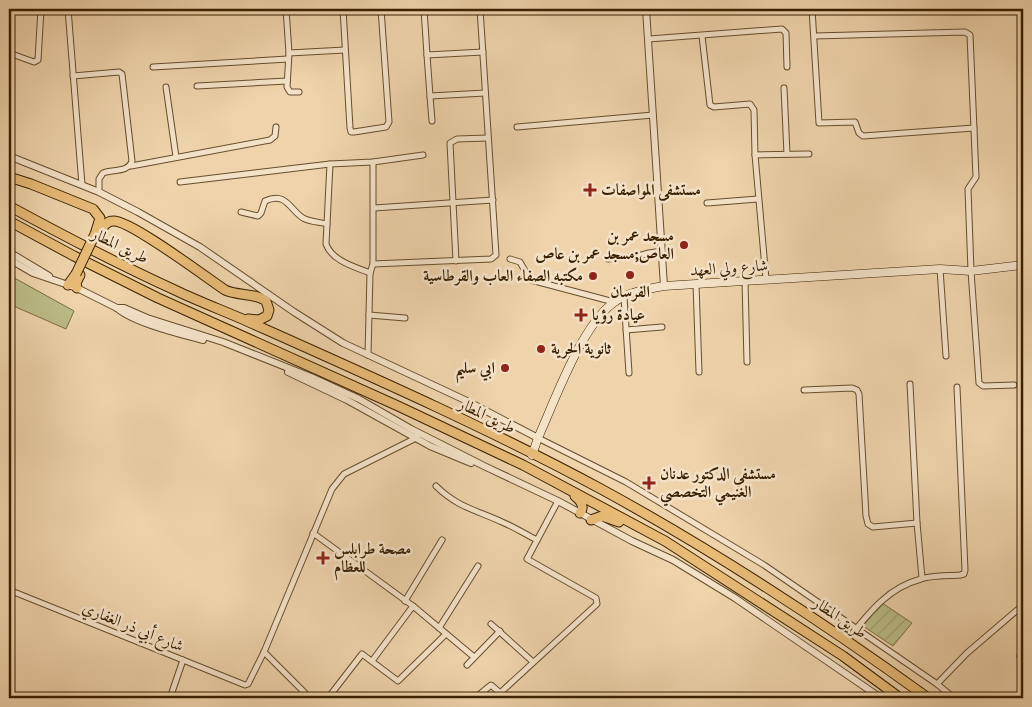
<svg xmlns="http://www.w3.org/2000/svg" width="1032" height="707" font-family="'IM FELL Double Pica',Amiri,serif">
  <defs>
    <pattern id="garden-furrows" width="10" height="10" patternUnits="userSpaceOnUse" patternTransform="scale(1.25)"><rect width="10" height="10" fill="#bbbc87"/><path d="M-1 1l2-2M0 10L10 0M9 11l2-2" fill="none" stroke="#a2a173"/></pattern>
  </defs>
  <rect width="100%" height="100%" fill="#eed3ab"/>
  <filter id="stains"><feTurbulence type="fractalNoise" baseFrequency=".004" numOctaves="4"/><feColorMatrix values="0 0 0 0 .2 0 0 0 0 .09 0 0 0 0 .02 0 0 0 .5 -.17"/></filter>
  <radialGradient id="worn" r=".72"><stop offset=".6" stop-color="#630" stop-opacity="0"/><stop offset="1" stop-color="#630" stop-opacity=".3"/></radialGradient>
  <!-- grass -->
  <polygon fill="#bbbc87" stroke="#7a6e44" points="9,275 74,311 66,329 9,304"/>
  <!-- garden -->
  <polygon fill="url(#garden-furrows)" stroke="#7a6e44" points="882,603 912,623 893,646 863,626"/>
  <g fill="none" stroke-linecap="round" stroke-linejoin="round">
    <defs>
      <g id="minor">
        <polyline points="68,9 82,185"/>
        <polyline points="286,9 289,53 287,87 290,92 299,92"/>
        <polyline points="343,9 350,128 351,132 354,132 386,127 389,122 381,9"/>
        <polyline points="424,9 427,55 483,52"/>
        <polyline points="812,9 819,123 855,122 859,133 863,136 974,128"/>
        <polyline points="702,36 710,105 714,107 750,104 754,110 755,155 766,279"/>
        <polyline points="814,36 965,32 970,35 976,177 968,189 971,271 979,383 983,386 1014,385"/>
        <polyline points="649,39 782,29 786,33 787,67"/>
        <polyline points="9,53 34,62 38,60 41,9"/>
        <polyline points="289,53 345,50"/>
        <polyline points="427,55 430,96 485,93"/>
        <polyline points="153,67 288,59"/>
        <path d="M73,76l46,-4 3,2 10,87c-4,12 -19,8 -29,12l-4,6v13"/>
        <polyline points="197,86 287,81"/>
        <polyline points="166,87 176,157"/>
        <polyline points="784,88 787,154"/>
        <polyline points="430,96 432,121"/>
        <polyline points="517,127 653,115"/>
        <polyline points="755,155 809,154"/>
        <path d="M330,164l-4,80c6,17 29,23 44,29"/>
        <polyline points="131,166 270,140 275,136 276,127"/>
        <polyline points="180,182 330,164 373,162 423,155"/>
        <polyline points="707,203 758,199"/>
        <polyline points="374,208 493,200"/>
        <path d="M241,212l17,4 3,-3 4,-12c21,-10 25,9 38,17 7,4 17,4 24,6"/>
        <polyline points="510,259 520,262 529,278 531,280 614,302"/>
        <polyline points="608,259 638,256 649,253 662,251"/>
        <polyline points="456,261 450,143 457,139 488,138"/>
        <polyline points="373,264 491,259 496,255 480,9"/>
        <polyline points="940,269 946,356"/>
        <polyline points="745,281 747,362"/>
        <polyline points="696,284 699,372"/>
        <polyline points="624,297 629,373"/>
        <polyline points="369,315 405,318"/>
        <polyline points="626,330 662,327"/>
        <polyline points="368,355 370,273 373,264 373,162"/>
        <polyline points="910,384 917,523 922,578"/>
        <polyline points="804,390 852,388 857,390 859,394 866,516 868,524 873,527 917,523"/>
        <polyline points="538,438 626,482 764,565 937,684 954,698"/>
        <path d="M436,486c21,21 40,24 66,36 12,5 23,12 35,18"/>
        <polyline points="313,533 413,606 474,657"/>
        <polyline points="9,590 245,685 248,684 264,652 332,489 344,474 416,438 417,436"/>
        <polyline points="405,601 442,540"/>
        <polyline points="491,624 533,662"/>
        <polyline points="439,628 478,566"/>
        <path d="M847,640c21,-26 40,-52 74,-61 12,-4 26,-3 39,-4l4,-1 1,-4 -8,-183"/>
        <polyline points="264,652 310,698"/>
        <polyline points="1020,656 1023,659"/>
        <polyline points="372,661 413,606"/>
        <polyline points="467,665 500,631"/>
        <polyline points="937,684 967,653 1023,605"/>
        <polyline points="500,693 597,604 596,598 527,559 558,501"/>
        <polyline points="170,698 183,660"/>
        <polyline points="328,698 362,654 398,681 446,634"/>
        <polyline points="475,698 491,685 506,698"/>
      </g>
      <g id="tertiary">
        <polyline points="646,9 664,286"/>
        <polyline points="9,156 99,192 138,212 200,247 294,312 343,343 467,401 538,438"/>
        <polyline points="9,252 49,276"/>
        <path d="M9,259l24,14 44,15 40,20c17,15 64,26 86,32"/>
        <polyline points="117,308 124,308 147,318 223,342 311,377 359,399 411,429 484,466 558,501 632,541 673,560 735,598 881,698"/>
        <polyline points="288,372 347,400 430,446 471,463"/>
      </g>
      <path id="secondary" d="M532,455l6,-17c17,-38 43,-111 75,-135 15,-11 33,-14 51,-17l276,-17 31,2 52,-6"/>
      <g id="trunk">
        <polyline points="9,177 31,184 93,209 100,218 96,231"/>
        <path d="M9,206c55,30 111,59 168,85 21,10 42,18 63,27 121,54 244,108 361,171 114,62 222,133 327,209"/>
        <polyline points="9,221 74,256 158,298 398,406 523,465 665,541 843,656 900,698"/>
        <path d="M99,233c3,-5 7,-12 14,-12 16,-2 94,57 112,69 13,6 31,3 41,11l3,9 -2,6 -8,4 -11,-1"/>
        <polyline points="68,285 76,274"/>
        <polyline points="77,288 76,283 80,275"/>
        <path d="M575,496c6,5 10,10 5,17"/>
        <polyline points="591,520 602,516 619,522"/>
      </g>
    </defs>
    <!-- minor casing -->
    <use href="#minor" stroke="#664e2c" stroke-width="7"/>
    <!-- tertiary casing -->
    <use href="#tertiary" stroke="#664e2c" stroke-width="8"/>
    <!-- secondary casing -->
    <use href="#secondary" stroke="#392101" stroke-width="9"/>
    <!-- trunk casing -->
    <use href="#trunk" stroke="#392101" stroke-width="11"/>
    <!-- minor -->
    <use href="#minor" stroke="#f4e2c8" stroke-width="5"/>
    <!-- tertiary -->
    <use href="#tertiary" stroke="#f4e2c8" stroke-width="6"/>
    <!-- secondary -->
    <use href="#secondary" stroke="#f4e2c8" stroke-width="8"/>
    <!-- trunk -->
    <use href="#trunk" stroke="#e7ba76" stroke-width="9"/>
    <defs>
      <polyline id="trunk-bridge" points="76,274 96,232"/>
    </defs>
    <!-- trunk-bridge casing -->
    <use href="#trunk-bridge" stroke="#392101" stroke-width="11" stroke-linecap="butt"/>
    <!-- trunk-bridge -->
    <use href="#trunk-bridge" stroke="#e7ba76" stroke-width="9"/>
  </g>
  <!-- markers -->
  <g fill="#8f2418" stroke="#f4e2c8" stroke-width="2">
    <path d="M587.5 182.5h5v5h5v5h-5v5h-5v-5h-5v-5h5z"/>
    <circle cx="684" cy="245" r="5"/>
    <circle cx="630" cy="275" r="5"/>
    <circle cx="593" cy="276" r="5"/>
    <path d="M578.5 307.5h5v5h5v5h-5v5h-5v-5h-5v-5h5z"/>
    <circle cx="541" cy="349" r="5"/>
    <circle cx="505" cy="368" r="5"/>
    <path d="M646.5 475.5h5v5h5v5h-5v5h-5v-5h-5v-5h5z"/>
    <path d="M320.5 550.5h5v5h5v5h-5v5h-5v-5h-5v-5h5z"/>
  </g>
  <g text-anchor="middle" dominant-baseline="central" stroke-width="5" stroke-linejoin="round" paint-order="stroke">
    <!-- poi labels -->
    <g font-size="16" font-weight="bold" fill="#392101" stroke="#f4e2c8" text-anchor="start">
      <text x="601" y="190">مستشفى المواصفات</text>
      <text x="674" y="236" text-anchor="end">مسجد عمر بن<tspan x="674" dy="18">العاص;مسجد عمر بن عاص</tspan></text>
      <text x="583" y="276" text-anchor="end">مكتبه الصفاء العاب والقرطاسية</text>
      <text x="630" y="292" text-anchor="middle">الفرسان</text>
      <text x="592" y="315">عيادة رؤيا</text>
      <text x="551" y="349">ثانوية الحرية</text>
      <text x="495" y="368" text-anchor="end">ابي سليم</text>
      <text x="660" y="474">مستشفي الدكتور عدنان<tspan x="660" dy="18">الغنيمي التخصصي</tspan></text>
      <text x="334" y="549">مصحة طرابلس<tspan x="334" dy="18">للعظام</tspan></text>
    </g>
    <!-- street labels -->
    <g font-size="16" fill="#392101" stroke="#f4e2c8">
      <text transform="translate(120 246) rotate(26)">طريق المطار</text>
      <text transform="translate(729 268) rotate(-4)">شارع ولي العهد</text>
      <text transform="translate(487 416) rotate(26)">طريق المطار</text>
      <text transform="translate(840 618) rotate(34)">طريق المطار</text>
      <text transform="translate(133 627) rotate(22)">شارع أبي ذر الغفاري</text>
    </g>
  </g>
  <!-- margin -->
  <rect width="1032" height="707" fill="none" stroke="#eed3ab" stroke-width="30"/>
  <rect x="10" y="10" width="1012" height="687" fill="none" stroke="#392101" stroke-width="2.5"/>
  <rect x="15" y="15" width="1002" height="677" fill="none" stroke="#392101"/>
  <rect width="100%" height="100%" filter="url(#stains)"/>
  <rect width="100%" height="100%" fill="url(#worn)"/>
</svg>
